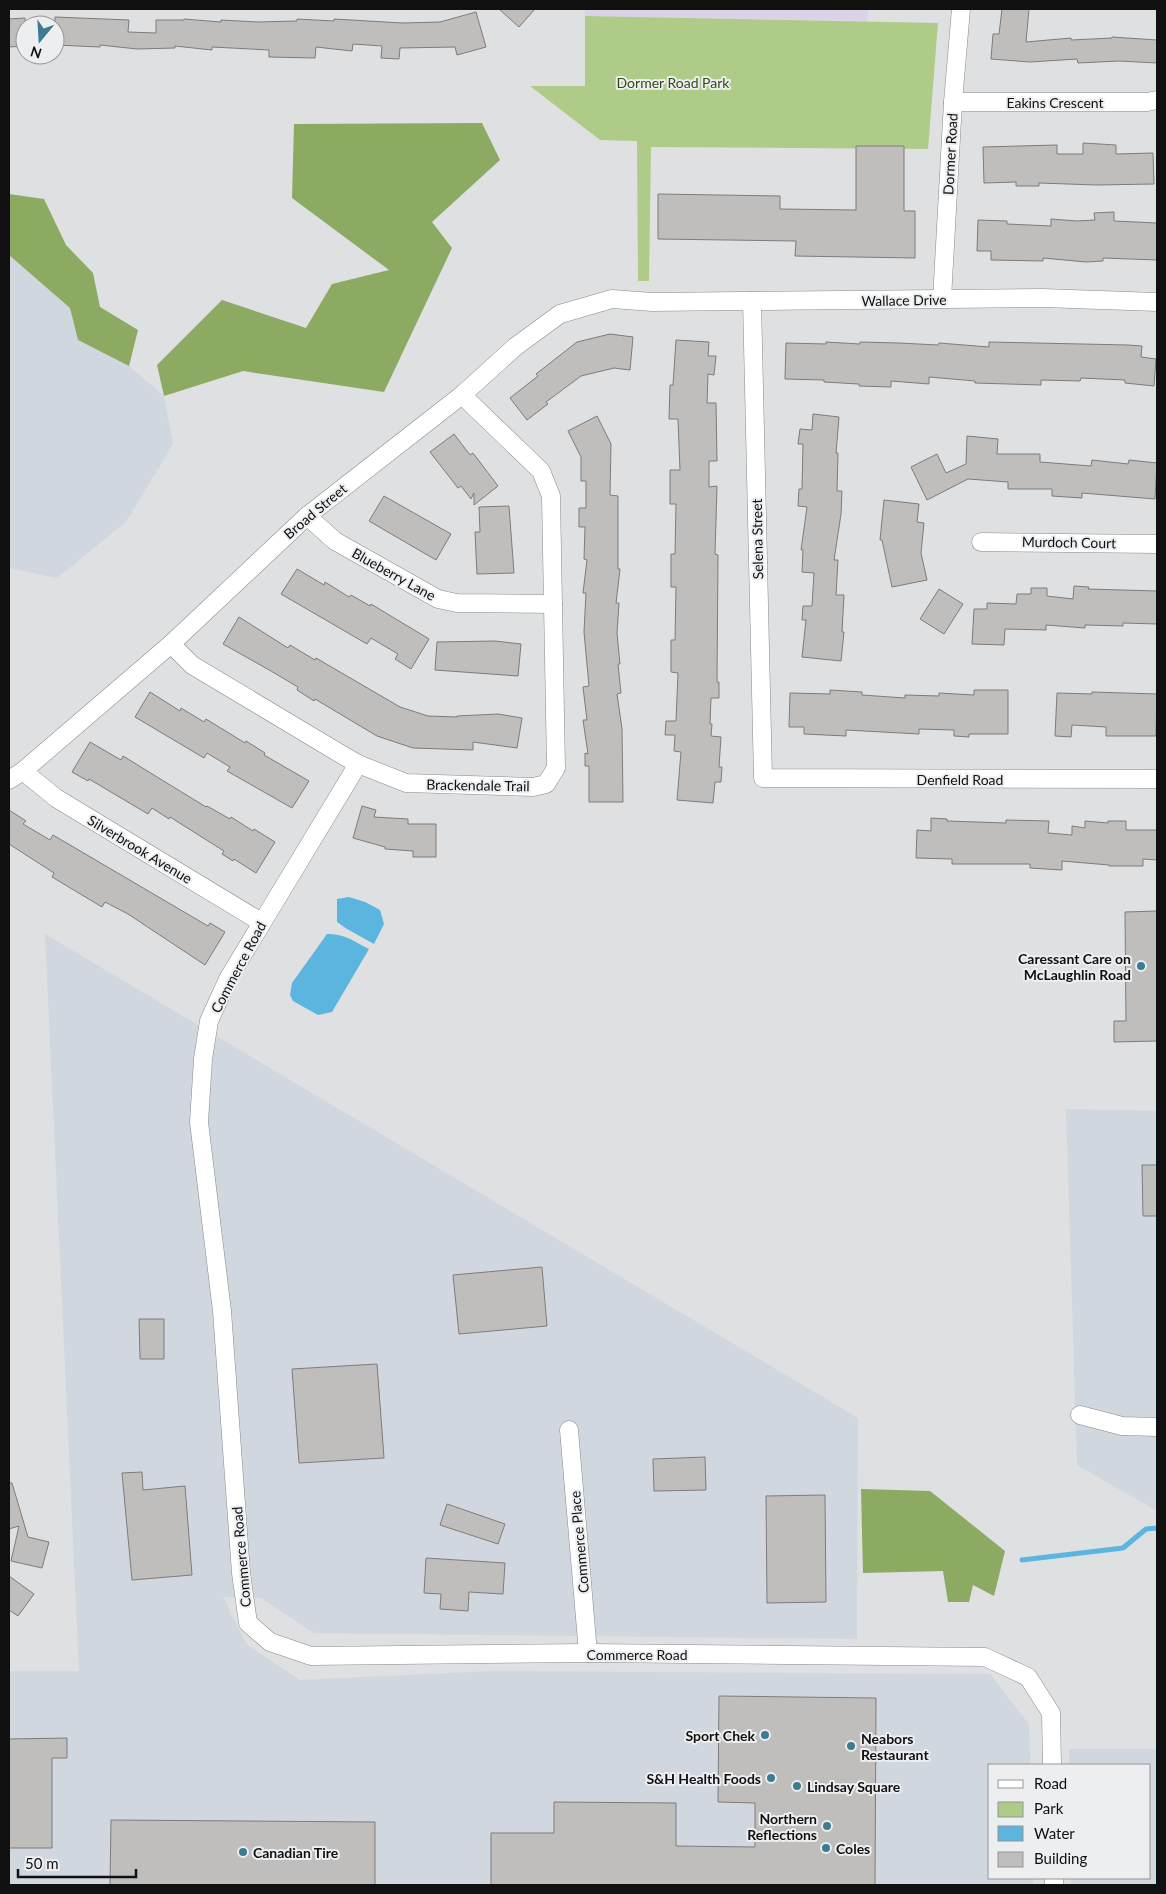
<svg xmlns="http://www.w3.org/2000/svg" width="1166" height="1894" font-family="Lato,sans-serif">
  <rect width="100%" height="100%" fill="#dfe0e2"/>
  <!-- built -->
  <g fill="#d0d7df">
    <polygon points="9,255 70,308 78,340 129,366 164,396 173,444 126,522 57,578 9,568"/>
    <polygon points="45,934 858,1418 857,1639 314,1633 261,1598 223,1597 247,1645 300,1680 491,1671 990,1674 1029,1724 1030,1765 990,1765 990,1878 1033,1878 1033,1885 9,1885 9,1671 79,1671"/>
    <polygon points="1066,1109 1157,1111 1157,1511 1077,1465"/>
    <polygon points="1069,1749 1157,1749 1157,1885 1071,1885 1071,1878 1150,1878 1150,1765 1069,1765"/>
  </g>
  <!-- education -->
  <polygon fill="#dbd2e7" points="585,9 868,9 867,21 585,16"/>
  <!-- green -->
  <polygon fill="#aecc87" points="585,16 938,23 928,149 651,147 649,281 638,281 637,141 600,140 530,86 585,86"/>
  <!-- forest -->
  <g fill="#8caa62">
    <polygon points="482,123 500,160 432,222 452,248 384,392 243,371 164,396 157,365 222,300 306,328 332,284 389,270 292,198 294,124"/>
    <polygon points="9,194 44,199 66,245 93,273 100,307 138,330 129,366 78,340 70,308 9,255"/>
    <polygon points="861,1489 930,1491 1005,1551 994,1596 973,1585 969,1602 948,1602 943,1571 863,1573"/>
  </g>
  <!-- water -->
  <g fill="#5cb5de">
    <polygon points="349,897 365,902 380,910 384,924 374,944 347,929 337,922 337,899"/>
    <path d="M327,934c17,-1 28,8 42,15l-37,63 -14,3 -25,-14 -3,-6 2,-12z"/>
  </g>
  <g fill="none" stroke-linecap="round" stroke-linejoin="round">
    <!-- stream -->
    <polyline stroke="#5cb5de" stroke-width="5" points="1022,1560 1123,1548 1146,1529 1157,1528"/>
  </g>
  <!-- building -->
  <g fill="#c0bebc" stroke="#7e7c7a">
    <polygon points="499,9 535,9 519,27"/>
    <polygon points="1002,9 1029,9 1026,42 1071,38 1071,40 1112,38 1112,37 1157,40 1157,63 1119,61 1078,63 1077,59 1030,62 991,59 993,34 999,34"/>
    <polygon points="476,12 486,47 457,55 455,47 400,48 399,59 381,58 382,46 353,44 352,51 316,47 315,58 269,57 269,50 212,47 212,50 175,46 175,48 137,49 100,45 100,47 55,45 55,17 129,20 128,32 156,33 156,20 184,20 184,19 221,22 221,20 258,22 297,21 297,19 334,21 334,19 402,23 440,22"/>
    <polygon points="25,18 25,46 9,47 9,19"/>
    <polygon points="1083,143 1116,145 1116,154 1153,153 1154,184 1096,185 1039,183 1039,186 1016,186 1016,182 984,183 983,147 1057,145 1057,154 1083,154"/>
    <polygon points="856,146 904,146 904,211 915,211 915,258 795,256 796,241 658,239 658,194 780,196 780,209 856,210"/>
    <polygon points="1114,212 1114,221 1157,223 1157,260 1103,258 1103,261 1086,262 1043,258 1043,261 991,260 991,251 977,251 978,220 1007,221 1007,224 1051,226 1051,219 1077,221 1095,220 1094,213"/>
    <polygon points="610,334 633,337 630,370 614,368 581,376 546,402 548,404 527,420 510,398 538,376 536,374 577,342"/>
    <polygon points="676,340 709,342 708,356 716,356 714,375 708,374 707,403 716,403 717,461 709,461 709,487 717,486 715,554 718,555 717,682 719,682 719,698 711,698 710,724 712,724 711,736 721,737 719,767 722,767 721,782 715,782 713,803 677,800 681,752 674,751 675,735 665,735 666,721 676,721 678,673 671,672 671,640 675,640 676,587 671,587 671,554 675,554 676,504 670,504 670,470 680,470 678,419 669,419 670,385 673,385"/>
    <polygon points="826,342 860,344 860,342 899,343 938,345 939,343 989,347 989,342 1128,345 1142,346 1141,357 1156,359 1154,386 1125,383 1125,380 1081,378 1080,381 1041,380 1041,385 975,383 975,381 929,377 929,384 891,381 891,387 859,386 859,384 824,382 824,380 785,379 786,343 826,344"/>
    <polygon points="813,414 839,417 836,453 838,453 837,491 842,491 841,514 834,560 838,560 836,595 844,595 842,632 844,632 841,661 802,657 806,620 802,620 803,606 812,606 814,573 802,572 803,550 801,550 807,507 798,506 799,489 802,489 803,444 798,444 800,429 812,430"/>
    <polygon points="597,416 611,444 610,495 618,496 618,569 620,569 616,603 619,603 617,633 620,664 618,664 621,693 617,694 622,729 623,802 589,802 589,766 585,766 585,753 588,754 583,720 587,720 583,687 589,686 584,632 586,593 583,593 587,560 584,559 585,527 579,527 579,508 586,508 586,481 581,481 581,457 568,431"/>
    <polygon points="454,434 470,455 473,453 498,486 474,505 474,493 471,499 461,486 458,488 430,452"/>
    <polygon points="967,436 998,439 997,454 1040,454 1040,462 1091,466 1092,460 1128,464 1129,460 1157,463 1155,499 1082,493 1082,498 1052,496 1052,489 1008,489 1008,482 968,479 927,500 911,467 937,454 946,473 966,464"/>
    <polygon points="384,496 451,534 436,560 369,521"/>
    <polygon points="884,500 919,504 917,522 924,523 921,553 927,580 892,587 882,540 880,540"/>
    <polygon points="509,506 514,573 477,574 475,532 480,532 479,507"/>
    <polygon points="297,569 324,585 325,582 349,597 351,595 370,606 371,604 429,639 411,669 395,659 398,654 371,638 367,644 281,594"/>
    <polygon points="1074,586 1089,587 1088,589 1157,591 1157,624 1123,623 1123,626 1085,625 1085,628 1046,625 1046,630 1005,629 1004,645 972,644 974,609 987,609 987,603 1016,604 1017,594 1031,594 1031,588 1047,588 1047,596 1073,599"/>
    <polygon points="939,589 963,604 944,634 920,619"/>
    <polygon points="239,617 288,648 290,645 315,660 316,658 400,707 428,716 457,717 457,716 498,714 522,718 517,748 473,742 473,750 413,748 377,736 315,699 314,701 297,690 298,687 271,671 223,644"/>
    <polygon points="495,641 521,644 518,676 435,670 437,642"/>
    <polygon points="830,690 862,692 862,695 905,698 905,695 939,696 939,693 974,695 974,690 1008,690 1008,734 969,734 969,737 954,736 954,730 919,729 919,734 846,730 846,736 804,734 804,727 789,727 790,693 830,694"/>
    <polygon points="150,692 180,711 181,708 204,722 206,719 245,743 246,741 265,753 264,755 309,781 292,808 227,771 230,767 207,753 204,758 135,717"/>
    <polygon points="1092,692 1157,694 1156,736 1106,736 1106,727 1072,725 1071,737 1055,736 1057,693 1092,694"/>
    <polygon points="90,742 121,760 123,756 206,807 207,806 230,819 231,817 253,831 254,829 275,842 256,873 234,859 233,861 222,854 224,851 170,817 169,819 152,808 148,814 89,779 88,781 72,772"/>
    <polygon points="362,806 376,810 374,817 408,819 408,824 436,824 436,857 413,857 413,851 385,849 385,847 353,838"/>
    <polygon points="9,810 26,821 23,824 50,840 53,835 208,926 210,923 225,932 205,965 128,914 105,902 102,907 52,877 54,873 9,844"/>
    <polygon points="931,818 947,819 947,821 1006,823 1006,820 1049,821 1048,833 1072,835 1072,826 1085,828 1085,821 1108,823 1108,821 1126,821 1126,830 1157,830 1157,860 1143,859 1143,866 1109,866 1109,865 1062,861 1062,870 1030,868 1030,864 952,864 952,859 916,858 917,830 931,831"/>
    <polygon points="1157,911 1157,1041 1114,1042 1114,1021 1126,1021 1125,912"/>
    <polygon points="1142,1165 1157,1165 1157,1216 1143,1216"/>
    <polygon points="542,1267 547,1326 459,1334 453,1275"/>
    <polygon points="139,1319 164,1319 164,1359 140,1359"/>
    <polygon points="377,1364 384,1458 299,1463 292,1369"/>
    <polygon points="705,1457 706,1490 654,1491 653,1459"/>
    <polygon points="142,1472 143,1490 185,1486 192,1575 132,1580 122,1473"/>
    <polygon points="9,1483 12,1483 28,1537 49,1542 42,1568 11,1561 19,1526 9,1529"/>
    <polygon points="825,1495 826,1602 767,1603 766,1496"/>
    <polygon points="447,1504 505,1524 498,1544 440,1525"/>
    <polygon points="426,1558 505,1563 503,1594 469,1592 468,1611 440,1609 441,1594 424,1593"/>
    <polygon points="9,1576 34,1594 18,1616 9,1610"/>
    <polygon points="719,1696 876,1698 875,1885 491,1885 491,1833 554,1833 554,1802 676,1803 676,1846 755,1847 755,1803 718,1802"/>
    <polygon points="67,1738 67,1758 52,1758 52,1848 9,1848 9,1739"/>
    <polygon points="111,1820 375,1822 375,1885 110,1885"/>
  </g>
  <g fill="none" stroke-linecap="round" stroke-linejoin="round">
    <defs>
      <g id="minor">
        <polyline points="953,102 1147,102 1157,100"/>
        <polyline points="942,299 953,102 961,9"/>
        <polyline points="752,301 763,778 1157,779"/>
        <polyline points="307,516 335,541 438,599 457,603 553,604"/>
        <polyline points="981,542 1157,544"/>
        <polyline points="171,644 192,665 339,753 358,764 406,783 533,787 546,784 556,768 551,496 541,471 462,395"/>
        <polyline points="358,764 228,979 209,1021 203,1059 199,1122 222,1311 241,1573 248,1623 270,1642 311,1656 588,1653 985,1657 1028,1677 1051,1713 1052,1765"/>
        <polyline points="23,771 56,798 261,922"/>
        <polyline points="9,780 23,771 171,644 307,516 462,395 515,347 560,314 612,299 652,302 1043,298 1157,302"/>
        <polyline points="1080,1415 1122,1426 1157,1427"/>
        <polyline points="569,1430 588,1653"/>
        <polyline points="1054,1878 1054,1885"/>
      </g>
    </defs>
    <!-- minor casing -->
    <use href="#minor" stroke="#888a8b" stroke-width="19"/>
    <!-- minor -->
    <use href="#minor" stroke="#fff" stroke-width="18"/>
  </g>
  <!-- markers -->
  <g fill="#3d7b91" stroke="#eceef0" stroke-width="2">
    <circle cx="1141" cy="966" r="5"/>
    <circle cx="765" cy="1735" r="5"/>
    <circle cx="851" cy="1746" r="5"/>
    <circle cx="771" cy="1778" r="5"/>
    <circle cx="797" cy="1786" r="5"/>
    <circle cx="827" cy="1826" r="5"/>
    <circle cx="826" cy="1848" r="5"/>
    <circle cx="243" cy="1852" r="5"/>
  </g>
  <g text-anchor="middle" dominant-baseline="central" stroke-width="4" stroke-linejoin="round" paint-order="stroke">
    <!-- park labels -->
    <g font-size="14" fill="#354914" stroke="#eceef0">
      <text x="673" y="82">Dormer Road Park</text>
    </g>
    <!-- street labels -->
    <g font-size="14" fill="#101011" stroke="#eceef0">
      <text x="1055" y="102">Eakins Crescent</text>
      <text transform="translate(950 154) rotate(-87)">Dormer Road</text>
      <text transform="translate(904 300) rotate(-1)">Wallace Drive</text>
      <text transform="translate(315 511) rotate(-40)">Broad Street</text>
      <text transform="translate(757 539) rotate(-91)">Selena Street</text>
      <text transform="translate(1069 542) rotate(1)">Murdoch Court</text>
      <text transform="translate(394 574) rotate(29)">Blueberry Lane</text>
      <text x="960" y="779">Denfield Road</text>
      <text transform="translate(478 785) rotate(1)">Brackendale Trail</text>
      <text transform="translate(140 849) rotate(31)">Silverbrook Avenue</text>
      <text transform="translate(238 967) rotate(-62)">Commerce Road</text>
      <text transform="translate(579 1542) rotate(-95)">Commerce Place</text>
      <text transform="translate(241 1557) rotate(-95)">Commerce Road</text>
      <text x="637" y="1654">Commerce Road</text>
    </g>
    <!-- poi labels -->
    <g font-size="14" font-weight="bold" fill="#101011" stroke="#eceef0" text-anchor="end">
      <text x="1131" y="958">Caressant Care on<tspan x="1131" dy="16">McLaughlin Road</tspan></text>
      <text x="755" y="1735">Sport Chek</text>
      <text x="861" y="1738" text-anchor="start">Neabors<tspan x="861" dy="16">Restaurant</tspan></text>
      <text x="761" y="1778">S&amp;H Health Foods</text>
      <text x="807" y="1786" text-anchor="start">Lindsay Square</text>
      <text x="817" y="1818">Northern<tspan x="817" dy="16">Reflections</tspan></text>
      <text x="836" y="1848" text-anchor="start">Coles</text>
      <text x="253" y="1852" text-anchor="start">Canadian Tire</text>
    </g>
  </g>
  <!-- border -->
  <rect width="1166" height="1894" fill="none" stroke="#101011" stroke-width="20"/>
  <!-- legend -->
  <rect x="988" y="1764" width="162" height="115" fill="#eceef0" stroke="#949597"/>
  <rect x="998" y="1780" width="25" height="8" fill="#ffffff" stroke="#949597"/>
  <text x="1034" y="1789" font-size="15" fill="#101011">Road</text>
  <rect x="998" y="1802" width="25" height="15" fill="#aecc87" stroke="#949597"/>
  <text x="1034" y="1814" font-size="15" fill="#101011">Park</text>
  <rect x="998" y="1826" width="25" height="15" fill="#5cb5de" stroke="#949597"/>
  <text x="1034" y="1839" font-size="15" fill="#101011">Water</text>
  <rect x="998" y="1852" width="25" height="15" fill="#c0bebc" stroke="#949597"/>
  <text x="1034" y="1864" font-size="15" fill="#101011">Building</text>
  <!-- north arrow -->
  <g transform="translate(40 40) rotate(198)"><circle r="24" fill="#eceef0" stroke="#949597"/>
  <path d="M0-4L9 19L0 12L-9 19Z" fill="#3d7b91"/>
  <text y="-8" font-size="14" font-weight="bold" text-anchor="middle" fill="#101011">N</text>
  </g>
  <!-- scale -->
  <path d="M18 1869v8h118v-8" fill="none" stroke="#101011" stroke-width="2.5"/>
  <text x="25" y="1869" font-size="15" fill="#101011" stroke="#eceef0" stroke-width="4" paint-order="stroke">50 m</text>
</svg>
